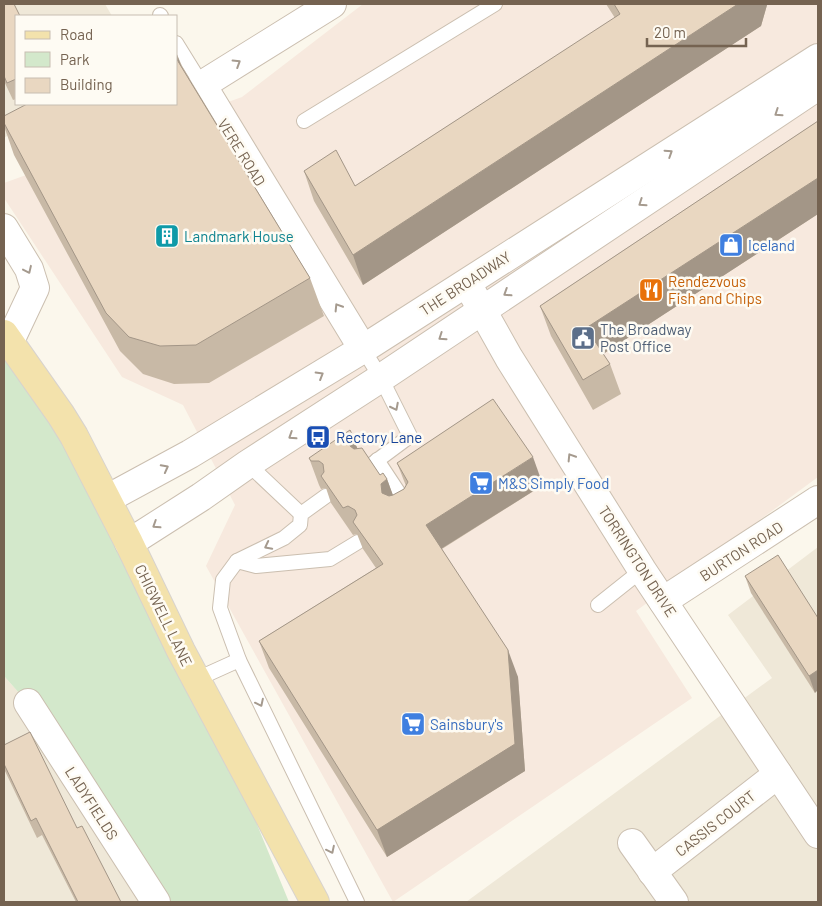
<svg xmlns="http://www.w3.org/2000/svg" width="822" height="906" font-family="Barlow,sans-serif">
  <rect width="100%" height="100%" fill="#fbf7ec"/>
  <!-- residential -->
  <g fill="#efe8d8">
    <polygon points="4,4 105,4 112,16 16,16 16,104 50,104 4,138"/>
    <polygon points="818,547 818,902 466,902 772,678 728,615"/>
    <polygon points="4,676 28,703 147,902 4,902"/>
  </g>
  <!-- commercial -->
  <polygon fill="#f7e9de" points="363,4 818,4 818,477 636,611 692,698 393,902 206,566 235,505 183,405 122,377 4,198 4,183 242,97"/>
  <!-- green -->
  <polygon fill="#d3e8cb" points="4,333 197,679 289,902 167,902 28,703 4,676"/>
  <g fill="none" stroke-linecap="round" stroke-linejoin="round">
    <defs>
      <g id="service">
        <polyline points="160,15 161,16"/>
        <polyline points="176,43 202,85"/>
        <polyline points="304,121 495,4"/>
        <polyline points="363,349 381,378 410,436 367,468"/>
        <polyline points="377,460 408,507"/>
        <polyline points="248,464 301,514"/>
        <polyline points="326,496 301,514 300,525 284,538 237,561 223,580 220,608 239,660 357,902"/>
        <polyline points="237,561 256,566 330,559 358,542"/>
        <polyline points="598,605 642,570"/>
        <polyline points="197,679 239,660"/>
      </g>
      <g id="minor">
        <polyline points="332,4 202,85 363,349"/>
        <polyline points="4,228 29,269 35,288 9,343"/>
        <polyline points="473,294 509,358 642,570 818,834"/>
        <polyline points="107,499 190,454 363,349 818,58"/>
        <polyline points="129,543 201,497 248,464 381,378 818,86"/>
        <polyline points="663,601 818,500"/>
        <polyline points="28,703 156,902"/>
        <polyline points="632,843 674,902"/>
        <polyline points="652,872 778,774"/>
      </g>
      <polyline id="primary" points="4,334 61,415 74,436 129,543 181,651 315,902"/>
    </defs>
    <!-- service casing -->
    <use href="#service" stroke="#cbbfb0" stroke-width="16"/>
    <!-- minor casing -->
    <use href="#minor" stroke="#cbbfb0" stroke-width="30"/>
    <!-- primary casing -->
    <use href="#primary" stroke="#d8d3ce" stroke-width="30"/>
    <!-- service -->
    <use href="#service" stroke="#fff" stroke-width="14"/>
    <!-- minor -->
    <use href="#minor" stroke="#fff" stroke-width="28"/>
    <!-- primary -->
    <use href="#primary" stroke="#f3e2ac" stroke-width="28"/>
  </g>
  <!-- wall -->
  <g fill="#c8b9a6">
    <polygon points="4,4 16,16 16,99 13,100 4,81"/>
    <polygon points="606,4 769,4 767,5 761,26 363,285 314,201 304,171 355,186 615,18"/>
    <polygon points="176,52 182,66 310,278 324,316 209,383 174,384 143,374 120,351 14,155 4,126 4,116"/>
    <polygon points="818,121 818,214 603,354 610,364 621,394 593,410 551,336 540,306"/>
    <polygon points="352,434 357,449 380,475 387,479 393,496 404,489 406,486 397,463 543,485 442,549 518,677 525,771 387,857 269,668 259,641 376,568 363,549 357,534 353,535 331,503 326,488 321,489 319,485 309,458"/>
    <polygon points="745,576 818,618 815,693 751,593"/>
    <polygon points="4,745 77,828 121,902 76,902 42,835 37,838 4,769"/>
  </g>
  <!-- shaded-wall -->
  <g fill="#a39687">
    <polygon points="738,4 769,4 767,5 761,26 363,285 353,255"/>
    <polygon points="176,52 187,82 176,59"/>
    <polygon points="818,178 818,214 597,358 586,328"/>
    <polygon points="352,434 362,461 350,446 349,438"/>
    <polygon points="533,457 543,485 436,552 426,525"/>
    <polygon points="387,479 397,506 382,493 381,484"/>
    <polygon points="508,650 518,677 525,771 387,857 377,830"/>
    <polygon points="818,670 818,690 815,693 809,676"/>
  </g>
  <!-- building -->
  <g fill="#e9d7c1" stroke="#a39687">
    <polygon points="4,4 14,4 20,16 16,16 16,79 7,83 4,76"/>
    <polygon points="614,4 738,4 353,255 304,171 336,150 355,186 620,14"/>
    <polygon points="176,58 310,278 196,345 160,346 129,337 106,313 4,123 4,116 27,104 176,104"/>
    <polygon points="818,121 818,178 586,328 610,364 583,380 540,306"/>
    <polygon points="493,399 533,457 426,525 508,650 515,744 377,830 259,641 383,564 353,522 357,515 355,510 348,506 343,508 321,476 324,472 323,464 319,461 311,461 309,458 350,430 352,434 349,438 350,446 354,449 362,448 380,475 383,473 387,479 381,484 382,493 389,496 393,495 404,489 408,482 397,463"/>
    <polygon points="778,555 818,618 818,670 809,676 745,576"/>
    <polygon points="30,732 77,828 82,826 121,902 78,902 36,818 31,821 4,764 4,745"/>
  </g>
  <!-- one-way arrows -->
  <defs><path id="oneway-chevron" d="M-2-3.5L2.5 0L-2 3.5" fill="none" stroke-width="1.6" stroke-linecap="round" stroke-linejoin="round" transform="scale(1.25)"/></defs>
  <g stroke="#a59a8e">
    <use href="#oneway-chevron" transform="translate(237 63) rotate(-32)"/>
    <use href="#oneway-chevron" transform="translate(778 113) rotate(146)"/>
    <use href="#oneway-chevron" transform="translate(669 153) rotate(-33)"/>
    <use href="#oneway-chevron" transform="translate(642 203) rotate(146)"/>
    <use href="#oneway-chevron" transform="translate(28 270) rotate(65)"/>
    <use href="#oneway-chevron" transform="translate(507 293) rotate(147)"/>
    <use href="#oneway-chevron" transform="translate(338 307) rotate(-122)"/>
    <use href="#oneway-chevron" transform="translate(442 337) rotate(146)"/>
    <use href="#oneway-chevron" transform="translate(320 375) rotate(-31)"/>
    <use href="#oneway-chevron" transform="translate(395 407) rotate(63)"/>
    <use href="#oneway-chevron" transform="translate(292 436) rotate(147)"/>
    <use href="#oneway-chevron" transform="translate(571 457) rotate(-122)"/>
    <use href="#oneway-chevron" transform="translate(165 468) rotate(-28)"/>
    <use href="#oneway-chevron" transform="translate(156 525) rotate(147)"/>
    <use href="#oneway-chevron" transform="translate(268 546) rotate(153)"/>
    <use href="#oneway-chevron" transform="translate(260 703) rotate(64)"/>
    <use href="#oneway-chevron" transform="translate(331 850) rotate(64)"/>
  </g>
  <!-- icons -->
  <defs>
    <symbol id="building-square" viewBox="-11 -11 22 22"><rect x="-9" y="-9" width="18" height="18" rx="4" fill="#0f9aa8" stroke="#fefbf3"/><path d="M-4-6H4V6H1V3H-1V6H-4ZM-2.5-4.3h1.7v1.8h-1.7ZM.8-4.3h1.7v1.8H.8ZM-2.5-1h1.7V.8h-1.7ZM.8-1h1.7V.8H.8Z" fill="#fff"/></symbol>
    <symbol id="shop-square" viewBox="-11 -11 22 22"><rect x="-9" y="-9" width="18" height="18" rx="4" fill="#3f7fe0" stroke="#fefbf3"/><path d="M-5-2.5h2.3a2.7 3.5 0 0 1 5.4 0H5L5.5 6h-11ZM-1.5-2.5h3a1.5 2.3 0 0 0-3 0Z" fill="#fff"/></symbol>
    <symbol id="restaurant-square" viewBox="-11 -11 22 22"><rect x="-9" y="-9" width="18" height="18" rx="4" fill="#e8710a" stroke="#fefbf3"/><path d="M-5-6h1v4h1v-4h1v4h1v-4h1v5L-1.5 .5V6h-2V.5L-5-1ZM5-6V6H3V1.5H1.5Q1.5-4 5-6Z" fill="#fff"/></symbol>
    <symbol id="civic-square" viewBox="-11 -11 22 22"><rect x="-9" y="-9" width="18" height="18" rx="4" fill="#5c6f8a" stroke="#fefbf3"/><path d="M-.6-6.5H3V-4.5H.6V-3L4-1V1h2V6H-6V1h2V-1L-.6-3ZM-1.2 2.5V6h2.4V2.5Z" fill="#fff"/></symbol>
    <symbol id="bus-square" viewBox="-11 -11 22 22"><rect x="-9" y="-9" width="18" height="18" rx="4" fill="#1a4fb4" stroke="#fefbf3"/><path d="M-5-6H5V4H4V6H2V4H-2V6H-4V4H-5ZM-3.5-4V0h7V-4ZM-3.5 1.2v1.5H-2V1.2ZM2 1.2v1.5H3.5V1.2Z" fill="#fff"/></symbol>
    <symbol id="supermarket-square" viewBox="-11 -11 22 22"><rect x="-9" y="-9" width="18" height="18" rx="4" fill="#3f7fe0" stroke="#fefbf3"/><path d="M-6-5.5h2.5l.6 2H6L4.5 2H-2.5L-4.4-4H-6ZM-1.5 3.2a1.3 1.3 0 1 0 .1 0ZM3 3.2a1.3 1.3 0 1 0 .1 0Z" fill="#fff"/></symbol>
  </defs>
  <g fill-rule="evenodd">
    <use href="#building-square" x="153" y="222" width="28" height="28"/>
    <use href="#shop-square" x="717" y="231" width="28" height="28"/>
    <use href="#restaurant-square" x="637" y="276" width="28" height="28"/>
    <use href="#civic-square" x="569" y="324" width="28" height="28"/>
    <use href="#bus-square" x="304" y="423" width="28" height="28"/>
    <use href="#supermarket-square" x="467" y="469" width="28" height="28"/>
    <use href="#supermarket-square" x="399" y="710" width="28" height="28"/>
  </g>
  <g text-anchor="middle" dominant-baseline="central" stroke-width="5" stroke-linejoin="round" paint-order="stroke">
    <!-- street labels -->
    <g font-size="15" fill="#756351" stroke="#fefbf3">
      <text transform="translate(242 152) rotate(58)">VERE ROAD</text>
      <text transform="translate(465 283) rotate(-33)">THE BROADWAY</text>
      <text transform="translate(741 551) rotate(-33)">BURTON ROAD</text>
      <text transform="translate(638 561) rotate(57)">TORRINGTON DRIVE</text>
      <text transform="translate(164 615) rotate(64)">CHIGWELL LANE</text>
      <text transform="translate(92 803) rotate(57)">LADYFIELDS</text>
      <text transform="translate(715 823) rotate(-38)">CASSIS COURT</text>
    </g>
    <!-- culture labels -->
    <g font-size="15" fill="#0d838f" stroke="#fefbf3" text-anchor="start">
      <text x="184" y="236">Landmark House</text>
    </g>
    <!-- shop labels -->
    <g font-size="15" fill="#366cbe" stroke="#fefbf3" text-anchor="start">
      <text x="748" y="245">Iceland</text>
      <text x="498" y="483">M&amp;S Simply Food</text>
      <text x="430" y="724">Sainsbury's</text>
    </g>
    <!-- food labels -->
    <g font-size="15" fill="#c56008" stroke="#fefbf3" text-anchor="start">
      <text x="668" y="281">Rendezvous<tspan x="668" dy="17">Fish and Chips</tspan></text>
    </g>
    <!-- service labels -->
    <g font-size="15" fill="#4e5e75" stroke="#fefbf3" text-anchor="start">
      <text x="600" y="329">The Broadway<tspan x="600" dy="17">Post Office</tspan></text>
    </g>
    <!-- transit labels -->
    <g font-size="15" fill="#164399" stroke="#fefbf3" text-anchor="start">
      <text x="336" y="437">Rectory Lane</text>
    </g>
  </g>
  <!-- border -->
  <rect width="822" height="906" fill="none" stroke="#756351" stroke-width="10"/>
  <!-- legend -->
  <rect x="15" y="15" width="162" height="90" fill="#fefbf3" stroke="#c7beb2"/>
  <rect x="25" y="31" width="25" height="8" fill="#f3e2ac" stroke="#c7beb2"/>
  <text x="60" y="40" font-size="15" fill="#756351">Road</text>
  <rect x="25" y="52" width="25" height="15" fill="#d3e8cb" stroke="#c7beb2"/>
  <text x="60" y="65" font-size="15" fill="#756351">Park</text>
  <rect x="25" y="78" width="25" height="15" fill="#e9d7c1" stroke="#c7beb2"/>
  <text x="60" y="90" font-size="15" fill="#756351">Building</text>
  <!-- scale -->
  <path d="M647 38v8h99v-8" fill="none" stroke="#756351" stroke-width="2.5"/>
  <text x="654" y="38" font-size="15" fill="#756351" stroke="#fefbf3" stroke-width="4" paint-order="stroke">20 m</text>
</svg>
